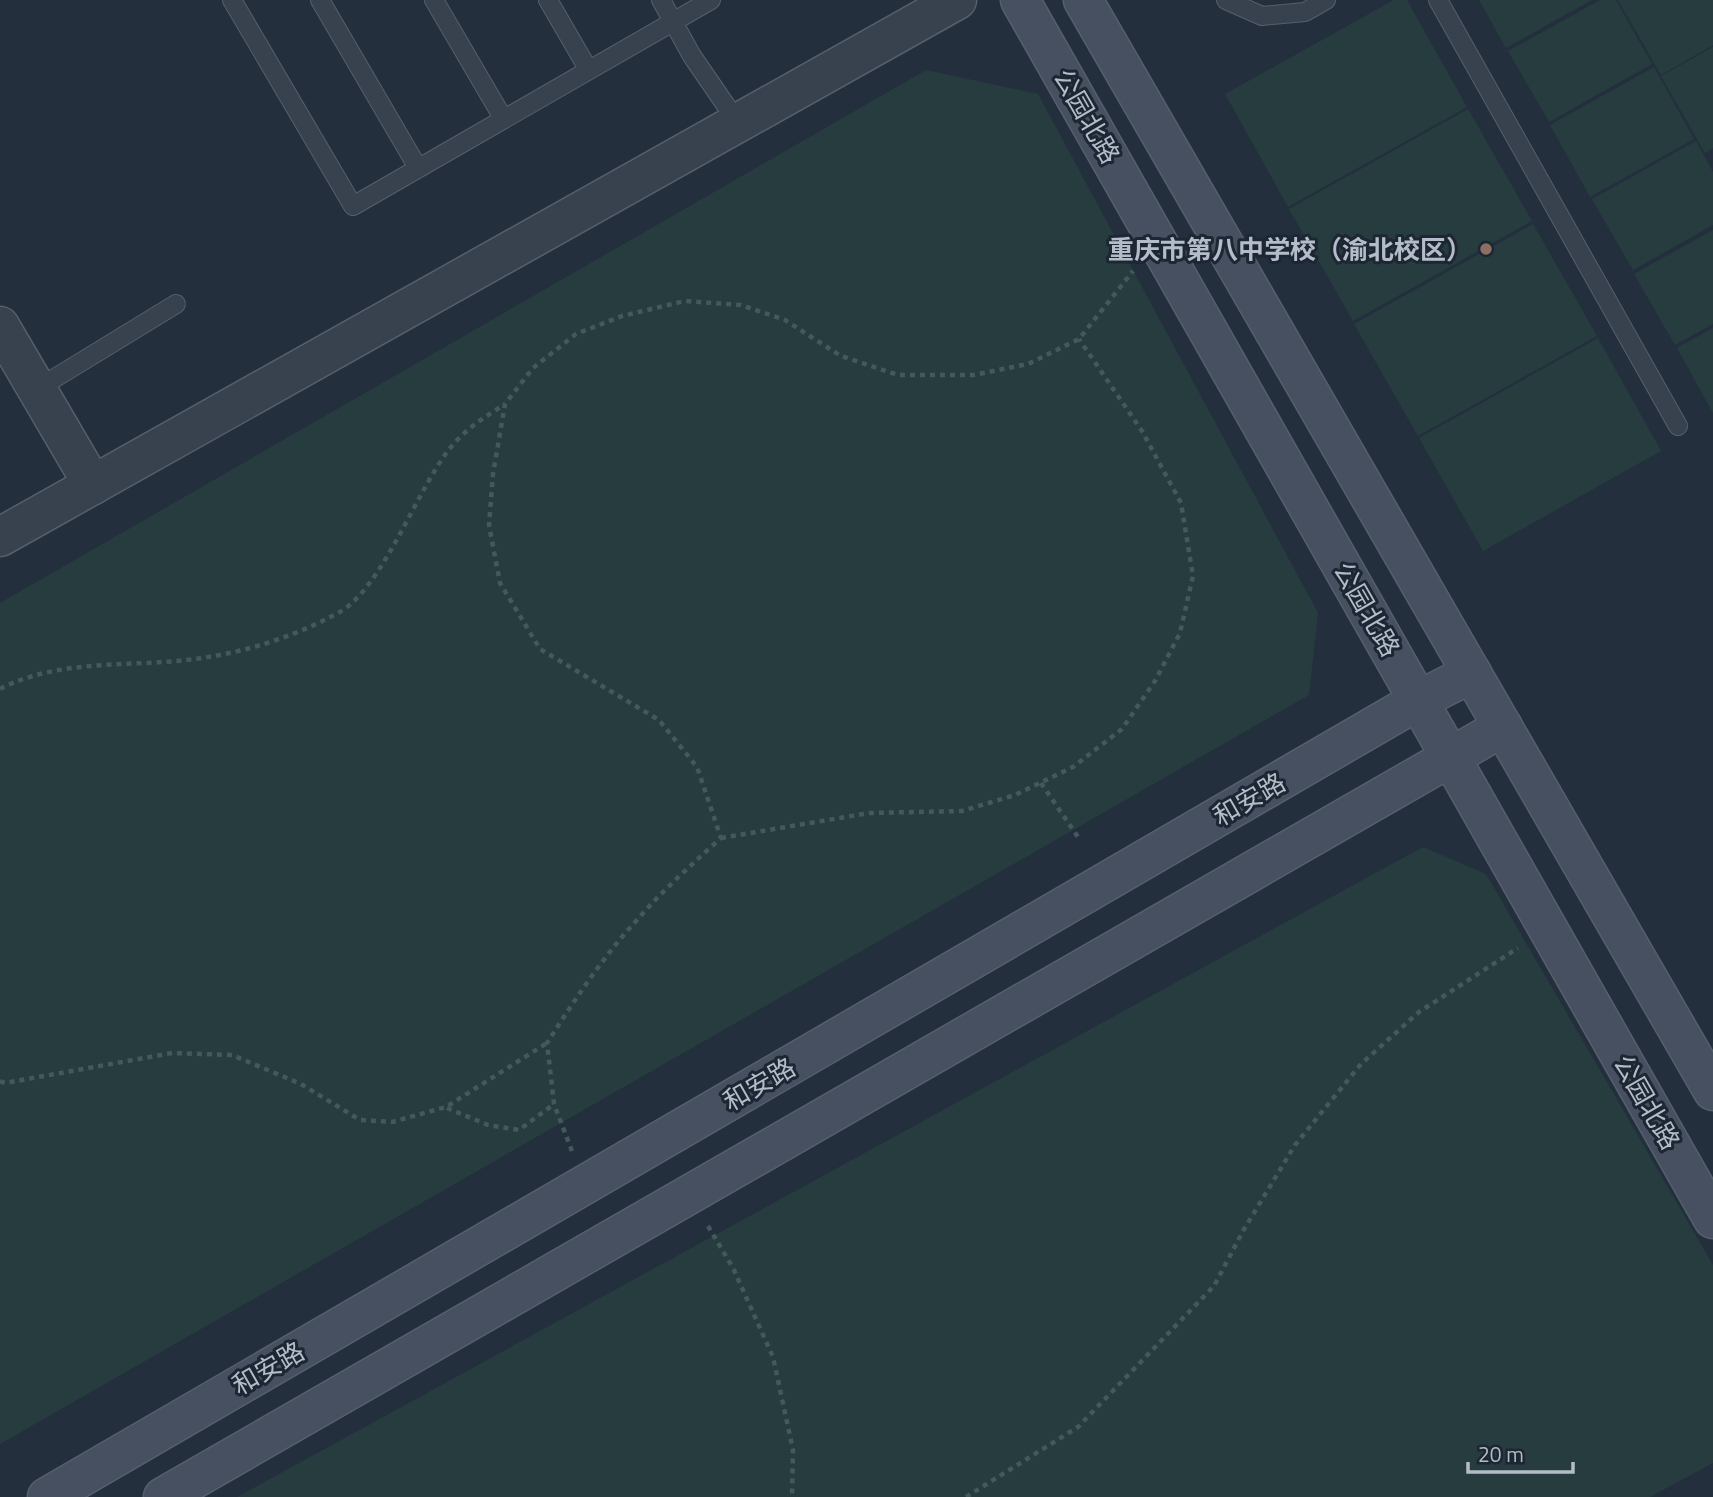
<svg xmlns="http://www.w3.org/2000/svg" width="1713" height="1497" font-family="'Titillium Web','Noto Sans SC',sans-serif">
  <rect width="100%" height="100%" fill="#242f3e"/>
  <!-- green -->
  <g fill="#263c3f">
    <polygon points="1394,0 1407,0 1467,107 1288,207 1225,94"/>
    <polygon points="1479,0 1592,0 1506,48"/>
    <polygon points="1600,0 1616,0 1652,64 1549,122 1508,51"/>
    <polygon points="1618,0 1713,0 1713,45 1661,75"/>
    <polygon points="1713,47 1713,148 1705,153 1661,76"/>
    <polygon points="1654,67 1694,139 1590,197 1550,125"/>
    <polygon points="926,70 1038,94 1318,613 1309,695 0,1444 0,603"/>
    <polygon points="1468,109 1532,221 1353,321 1289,209"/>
    <polygon points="1696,141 1713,172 1713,225 1633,270 1592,199"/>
    <polygon points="1533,224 1597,336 1418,436 1354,324"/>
    <polygon points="1713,230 1713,324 1675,345 1634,274"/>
    <polygon points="1713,328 1713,413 1677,348"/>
    <polygon points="1598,338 1661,451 1483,551 1419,438"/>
    <polygon points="1423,847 1486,874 1713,1265 1713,1463 1650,1497 237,1497"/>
  </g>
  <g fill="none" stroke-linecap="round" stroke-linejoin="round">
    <defs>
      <g id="service">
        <polyline points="232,0 353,206 711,0"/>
        <polyline points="320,0 418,168"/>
        <polyline points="434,0 503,118"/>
        <polyline points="548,0 588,69"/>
        <polyline points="661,0 692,56 738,123"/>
        <polyline points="1226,0 1262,16 1305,12 1326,0"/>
        <polyline points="1438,0 1678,426"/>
        <polyline points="37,389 176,304"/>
      </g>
      <g id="tertiary">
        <polyline points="0,326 93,485"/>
        <polyline points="0,537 957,0"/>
      </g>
      <g id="secondary">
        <polyline points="1020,0 1713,1219"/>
        <polyline points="1083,0 1713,1091"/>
        <polyline points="47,1497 1419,700 1472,673"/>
        <polyline points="163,1497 1503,727"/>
      </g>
    </defs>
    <!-- service casing -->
    <use href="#service" stroke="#565f6c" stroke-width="20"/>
    <!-- tertiary casing -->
    <use href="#tertiary" stroke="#565f6c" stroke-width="41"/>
    <!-- secondary casing -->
    <use href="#secondary" stroke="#565f6c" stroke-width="41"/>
    <!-- path -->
    <g stroke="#44595c" stroke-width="4.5" stroke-dasharray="5 5" stroke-linecap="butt">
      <path d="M0,689c54,-28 118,-23 177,-28 56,-5 111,-21 161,-48 45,-24 79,-125 113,-166 15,-18 33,-30 53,-42"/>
      <polyline points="1041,783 1080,840"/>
      <polyline points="721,838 869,813 962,811 1015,795 1073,767 1122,729 1155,681 1180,633 1193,576 1181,503 1142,431 1079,339"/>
      <polyline points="0,1081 5,1083 172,1053 232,1055 301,1084 360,1120 392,1122 446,1107 547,1043"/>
      <polyline points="447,1108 488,1125 519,1130 554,1104"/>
      <path d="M572,1151l-18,-47 -7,-61c27,-42 55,-85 89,-122 26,-30 55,-56 85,-83l-24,-71 -38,-47 -119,-71 -40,-66 -11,-58 4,-51 12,-70 28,-36 43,-34 46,-18 63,-15 56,4 44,15 56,36 57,19h76l54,-11 51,-25 54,-68"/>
      <polyline points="708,1226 733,1268 773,1357 793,1450 792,1497"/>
      <polyline points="966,1497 1078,1427 1214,1286 1243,1231 1295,1145 1361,1064 1419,1012 1518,948"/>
    </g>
    <!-- service -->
    <use href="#service" stroke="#38414e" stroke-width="18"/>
    <!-- tertiary -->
    <use href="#tertiary" stroke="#38414e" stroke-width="38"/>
    <!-- secondary -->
    <use href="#secondary" stroke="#465061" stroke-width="38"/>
  </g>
  <!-- markers -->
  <circle fill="#8d6e63" stroke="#1d2633" stroke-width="2.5" cx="1486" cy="249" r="7"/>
  <g text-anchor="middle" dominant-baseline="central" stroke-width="6" stroke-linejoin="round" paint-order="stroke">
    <!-- street labels -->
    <g font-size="26" fill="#b4bcc9" stroke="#1d2633">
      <text transform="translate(1087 116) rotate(60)">公园北路</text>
      <text transform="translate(1367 609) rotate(60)">公园北路</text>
      <text transform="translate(1249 799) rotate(-30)">和安路</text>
      <text transform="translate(759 1084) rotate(-30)">和安路</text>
      <text transform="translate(1647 1102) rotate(60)">公园北路</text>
      <text transform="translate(268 1368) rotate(-30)">和安路</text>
    </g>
    <!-- poi labels -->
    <g font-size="26" font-weight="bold" fill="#b4bcc9" stroke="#1d2633" text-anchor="end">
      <text x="1472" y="249">重庆市第八中学校（渝北校区）</text>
    </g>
  </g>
  <!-- scale -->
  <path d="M1468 1462v10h105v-10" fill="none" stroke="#b4bcc9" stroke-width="3.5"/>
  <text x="1478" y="1462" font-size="21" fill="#b4bcc9" stroke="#1d2633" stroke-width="5" paint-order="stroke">20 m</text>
</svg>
